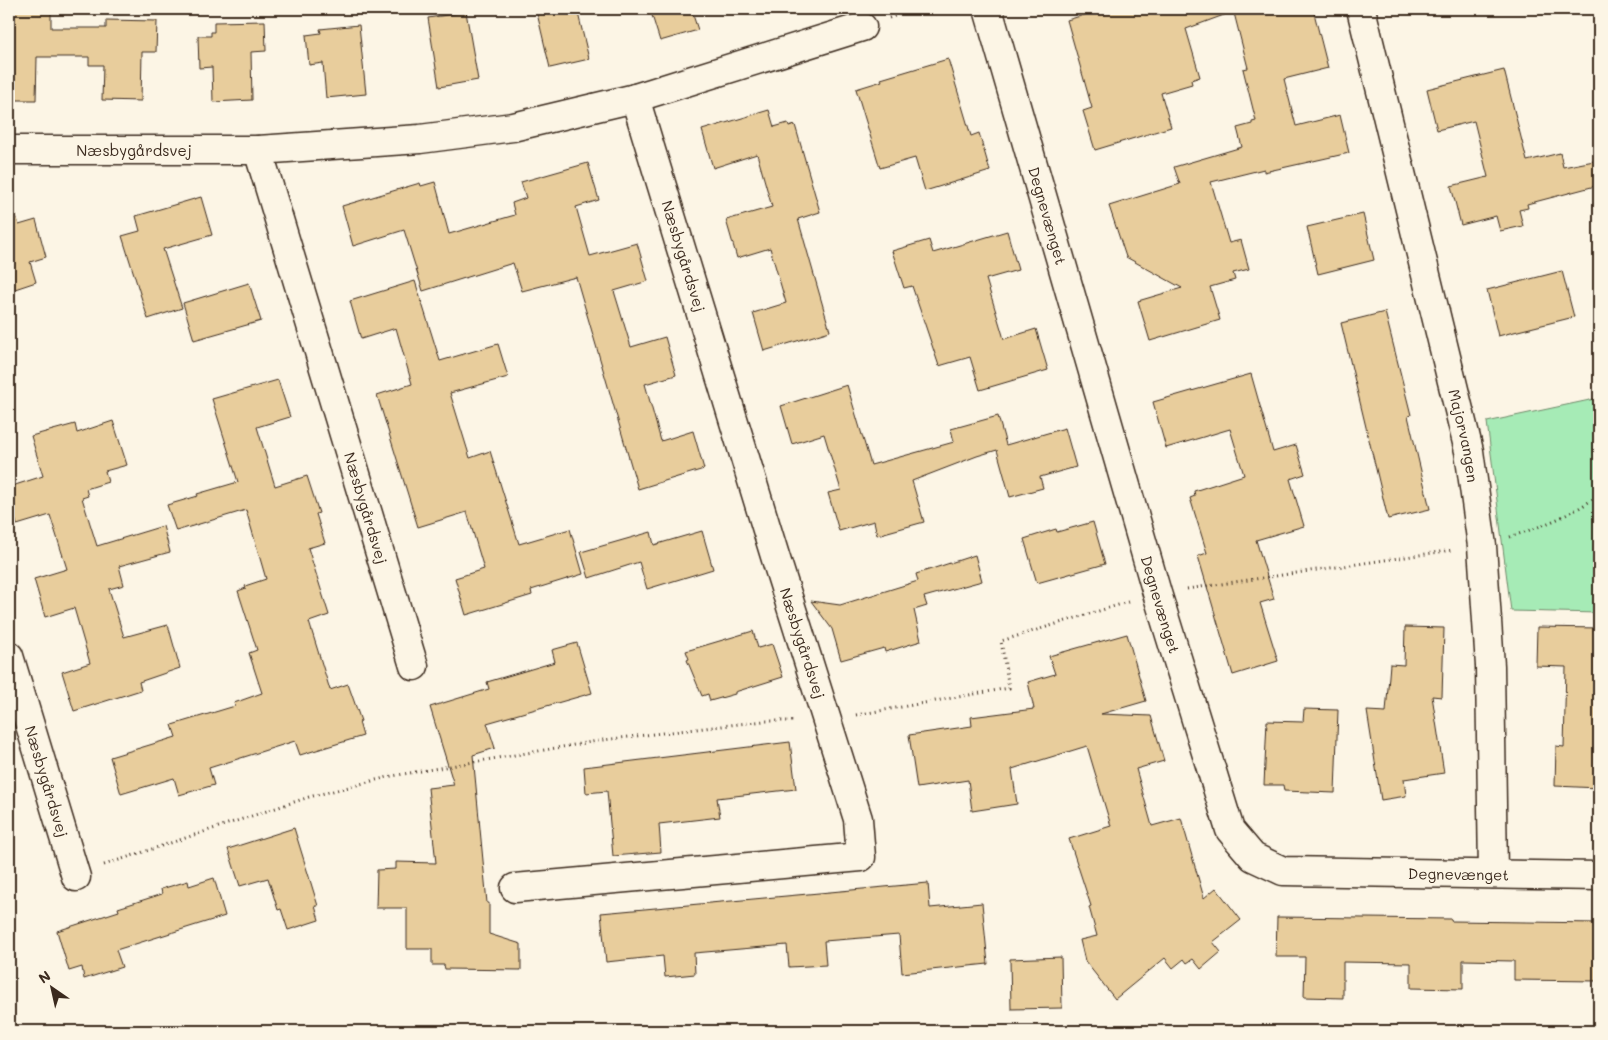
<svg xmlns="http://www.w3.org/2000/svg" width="1608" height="1040" font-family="Mali,sans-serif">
  <rect width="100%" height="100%" fill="#fcf5e5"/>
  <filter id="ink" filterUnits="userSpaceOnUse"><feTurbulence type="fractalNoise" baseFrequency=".02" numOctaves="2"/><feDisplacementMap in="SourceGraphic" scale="10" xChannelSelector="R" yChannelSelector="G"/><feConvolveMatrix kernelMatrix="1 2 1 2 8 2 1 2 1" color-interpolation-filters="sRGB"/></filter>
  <g filter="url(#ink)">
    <!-- green -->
    <polygon fill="#a6ebb6" stroke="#708a6a" points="1599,398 1599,613 1511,611 1487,422"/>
    <!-- building -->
    <g fill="#e8cd9c" stroke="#3b2a1e">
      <polygon points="9,9 51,9 51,28 106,28 106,20 157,21 156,52 142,52 141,101 102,100 103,65 89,65 89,57 37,57 36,100 9,100"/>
      <polygon points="536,9 577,9 589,59 550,68"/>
      <polygon points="650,9 691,9 698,30 660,41"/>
      <polygon points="1090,9 1231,9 1232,12 1186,29 1200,77 1191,80 1192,84 1161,93 1171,127 1095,150 1083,111 1092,108 1067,20 1091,13"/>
      <polygon points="1233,9 1313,9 1328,68 1284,79 1296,126 1340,115 1349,153 1264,172 1264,169 1211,182 1229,243 1241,240 1249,269 1233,273 1235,280 1210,287 1220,320 1150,341 1138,301 1182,288 1126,257 1109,206 1180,184 1174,167 1242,147 1237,128 1252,124 1252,122 1256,121 1243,69 1248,68"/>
      <polygon points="466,12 478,80 439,87 428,18"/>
      <polygon points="265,21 266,51 251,52 252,100 213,102 212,67 199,68 198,36 211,36 211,32 214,32 214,22"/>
      <polygon points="359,25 366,94 326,98 323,63 309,65 306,35 321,33 320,29"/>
      <polygon points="948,59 971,136 979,133 990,171 925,191 915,158 880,168 856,89 882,81 881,79"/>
      <polygon points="1504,70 1527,161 1560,153 1563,167 1599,160 1599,185 1527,204 1528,208 1519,210 1523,226 1500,231 1496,216 1461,225 1451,186 1488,177 1474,121 1437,130 1427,89"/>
      <polygon points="769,110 774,127 788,123 789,127 795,125 820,212 798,219 830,331 764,351 753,313 786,303 770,248 737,258 726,220 772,207 757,154 713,168 702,130"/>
      <polygon points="588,163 599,200 576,207 590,256 637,243 648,281 614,291 631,347 665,337 676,375 645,384 661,441 693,431 704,469 638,489 576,277 522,291 513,263 423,291 404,230 353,246 342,206 420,183 421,186 435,182 449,234 515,215 512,203 526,198 521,182"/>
      <polygon points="201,197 212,235 163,249 182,308 148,319 122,236 140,231 136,216"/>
      <polygon points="15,212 19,225 36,220 46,257 30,262 36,282 9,291 9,213"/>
      <polygon points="1363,214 1374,260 1318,274 1307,227"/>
      <polygon points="1007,231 1018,270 986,279 1004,339 1036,329 1048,370 980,390 970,357 939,366 912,286 904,288 892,251 929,240 933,253"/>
      <polygon points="1562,271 1574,317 1498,336 1487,290"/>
      <polygon points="415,281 440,361 498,344 508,377 450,393 470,458 490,451 519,544 570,529 583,574 531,590 532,595 466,615 455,578 484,569 467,512 418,527 377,395 412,384 396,328 361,339 350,301"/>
      <polygon points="249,283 261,321 194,340 183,303"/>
      <polygon points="1385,312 1411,415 1408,416 1430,509 1388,519 1341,323"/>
      <polygon points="1251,374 1273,452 1296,445 1305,474 1290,479 1304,526 1256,540 1274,599 1260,603 1278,661 1233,675 1198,556 1207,553 1190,498 1195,496 1194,491 1244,475 1230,429 1166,448 1153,402"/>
      <polygon points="278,380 290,417 257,427 275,486 307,476 319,513 316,514 325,543 308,548 329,615 309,622 330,690 348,684 361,721 359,722 363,736 300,755 295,741 209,768 214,785 179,795 174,778 121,794 110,757 176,737 172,725 235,706 234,703 262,693 249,653 257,650 238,591 246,588 245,586 266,579 246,510 176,531 167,505 198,496 197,494 238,482 212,399"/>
      <polygon points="847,385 871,465 954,442 951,429 998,416 1006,445 1065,428 1076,467 1040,477 1043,488 1010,497 997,450 977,456 912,481 924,522 877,535 874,521 839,531 828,493 841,490 824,434 792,444 781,406"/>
      <polygon points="113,421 127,465 105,471 108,482 86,489 88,496 82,498 97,546 163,526 170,552 119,566 124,585 109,589 124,637 168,625 180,668 139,682 141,690 74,711 62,672 90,663 74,608 45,617 34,579 67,569 50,515 17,525 9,497 9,487 43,476 31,436 75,424 77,433"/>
      <polygon points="1093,522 1105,564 1037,583 1024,539 1056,529 1057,532"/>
      <polygon points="702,531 713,569 647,589 639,562 589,578 581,552 651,532 654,545"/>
      <polygon points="975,555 982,581 924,597 927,606 914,610 921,641 885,652 884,648 841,660 832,629 811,601 840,605 918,581 916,574"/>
      <polygon points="1405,627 1444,628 1442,697 1432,696 1444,773 1404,779 1406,796 1381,800 1367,711 1386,712 1390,664 1404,665"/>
      <polygon points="1537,627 1599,628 1599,788 1555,786 1556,746 1564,747 1566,667 1536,666"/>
      <polygon points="753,631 758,648 772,644 783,677 735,692 735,694 710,701 708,694 702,696 687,660 689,659 686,651"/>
      <polygon points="1127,634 1146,701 1101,714 1151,716 1164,761 1136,769 1152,826 1181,818 1204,898 1216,888 1241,920 1213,942 1221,952 1201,969 1193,959 1187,963 1184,959 1173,968 1165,958 1115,999 1085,961 1080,940 1097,936 1089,907 1091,906 1069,839 1111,826 1087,746 1012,769 1017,804 972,811 968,780 917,788 909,735 972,726 971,717 1034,709 1028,682 1055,674 1049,656"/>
      <polygon points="577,643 592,693 487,723 495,748 473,755 487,903 489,903 489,934 521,944 521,970 445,969 444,965 432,965 432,949 407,949 407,908 376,908 377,870 396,869 396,862 436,863 428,788 454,785 430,707 489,689 487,682 555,662 552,650"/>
      <polygon points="1304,709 1338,710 1335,793 1284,791 1283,785 1264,785 1267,721 1303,722"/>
      <polygon points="790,742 796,789 717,798 720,817 659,824 661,852 613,856 607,791 586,793 584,767"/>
      <polygon points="294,828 318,906 315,906 319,920 288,930 281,909 278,910 268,878 240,886 228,849"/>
      <polygon points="214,878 225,916 116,950 122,967 84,979 82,967 69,971 57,931 119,911 118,908 162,894 161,889 188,881 189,886"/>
      <polygon points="928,883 930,908 982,903 988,964 902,973 899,935 824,941 826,965 789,967 787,945 694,953 695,974 665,977 663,956 606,962 601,913"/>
      <polygon points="1277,917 1451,919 1451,921 1599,923 1599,981 1514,980 1514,961 1463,960 1463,989 1411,988 1411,963 1343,962 1343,998 1304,997 1305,957 1276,957"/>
      <polygon points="1061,957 1062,1008 1011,1009 1010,959"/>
    </g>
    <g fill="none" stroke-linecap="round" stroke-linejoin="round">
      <defs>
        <g id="minor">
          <path id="s1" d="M988,9l169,584 73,237 23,27 30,14 316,5"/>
          <path id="s2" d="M1361,9l108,442 13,95 8,120 3,208"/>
          <path id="s3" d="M9,150h249l162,-11 93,-12 122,-29 227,-71"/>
          <path id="s4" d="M258,150l156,516"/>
          <path id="s5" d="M9,656l67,221"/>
          <polyline points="515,888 861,857 858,819 775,556 635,98"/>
        </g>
      </defs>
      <!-- minor casing -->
      <use href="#minor" stroke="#3b2a1e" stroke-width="31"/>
      <!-- path -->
      <g stroke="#3b2a1e" stroke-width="3" stroke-dasharray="1 4" stroke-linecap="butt">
        <polyline points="889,18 914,9"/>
        <path d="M1510,537c29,-10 66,-23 89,-43"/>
        <polyline points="1187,589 1453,550"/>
        <polyline points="856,715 1009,688 1001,641 1128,602"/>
        <polyline points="104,865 309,797 392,776 603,740 764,721 795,721"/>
      </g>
      <!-- minor -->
      <use href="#minor" stroke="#fcf5e5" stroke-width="28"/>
    </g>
  </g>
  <g text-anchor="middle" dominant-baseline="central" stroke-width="4" stroke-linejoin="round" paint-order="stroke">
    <!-- street labels -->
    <g font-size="15" fill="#3b2a1e" stroke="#fcf5e5">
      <text stroke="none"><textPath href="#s3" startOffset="125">Næsbygårdsvej</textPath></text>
      <text stroke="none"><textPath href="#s1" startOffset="215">Degnevænget</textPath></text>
      <text transform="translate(684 256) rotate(73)">Næsbygårdsvej</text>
      <text stroke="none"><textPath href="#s2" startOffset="439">Majorvangen</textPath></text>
      <text stroke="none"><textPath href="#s4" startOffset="374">Næsbygårdsvej</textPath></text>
      <text stroke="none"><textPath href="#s1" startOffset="620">Degnevænget</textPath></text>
      <text transform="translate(803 643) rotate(72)">Næsbygårdsvej</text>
      <text stroke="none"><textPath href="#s5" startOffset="131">Næsbygårdsvej</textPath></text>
      <text stroke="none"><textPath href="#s1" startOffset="1100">Degnevænget</textPath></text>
    </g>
  </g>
  <!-- margin -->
  <rect width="1608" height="1040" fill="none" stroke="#fcf5e5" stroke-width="30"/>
  <rect x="15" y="15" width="1578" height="1010" fill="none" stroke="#3b2a1e" stroke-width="2" filter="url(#ink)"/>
  <!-- north arrow -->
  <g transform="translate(52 988) rotate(326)" stroke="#fcf5e5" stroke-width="4" paint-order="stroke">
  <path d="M0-4L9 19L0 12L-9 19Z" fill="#3b2a1e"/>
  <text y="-8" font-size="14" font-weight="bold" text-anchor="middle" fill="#3b2a1e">N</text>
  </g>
</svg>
